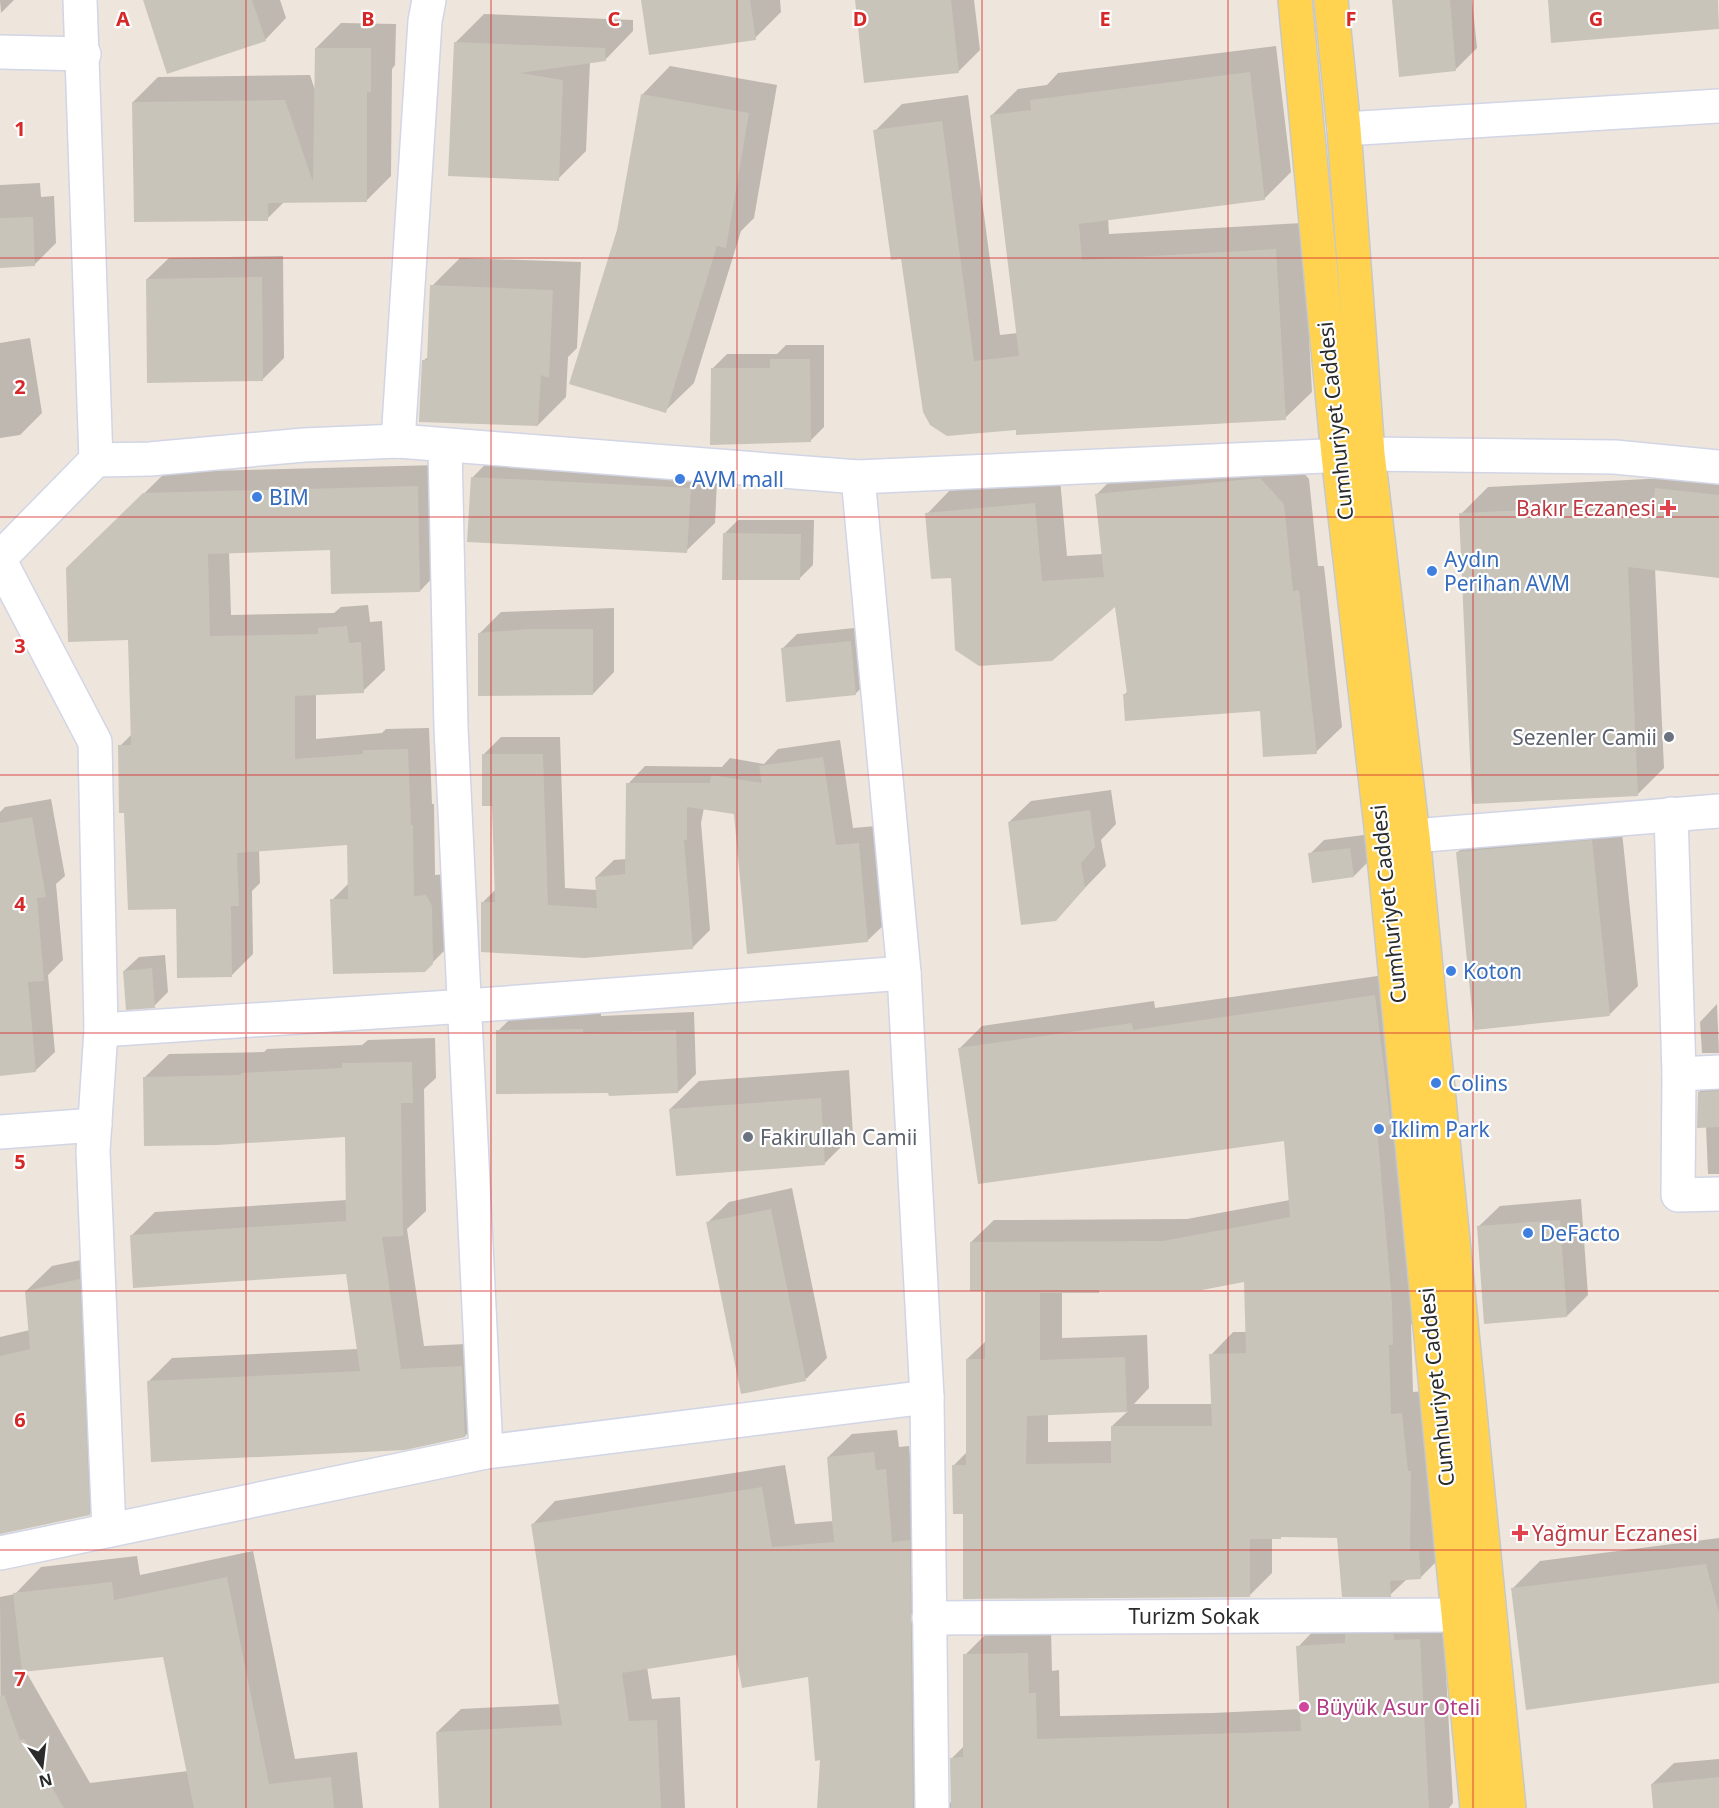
<svg xmlns="http://www.w3.org/2000/svg" width="1719" height="1808" font-family="'Noto Sans',sans-serif">
  <rect width="100%" height="100%" fill="#eee6dc"/>
  <!-- shadow -->
  <g fill="#0003" fill-rule="evenodd">
    <polygon points="0,0 14,0 1,13"/>
    <polygon points="144,0 280,0 286,18 265,40"/>
    <polygon points="642,0 780,0 781,12 755,38"/>
    <polygon points="857,0 974,0 980,50 959,71"/>
    <polygon points="1394,0 1472,0 1477,48 1455,70"/>
    <polygon points="484,14 633,20 633,31 605,60 590,62 586,151 558,179 456,42"/>
    <polygon points="341,23 396,24 395,65 392,69 391,176 366,201 285,201 267,219 133,102 158,77 310,75 315,90 316,48"/>
    <polygon points="1276,46 1291,172 1264,199 1108,218 1109,234 1303,223 1312,392 1285,418 1018,428 902,257 875,131 902,104 968,95 1000,335 1018,333 991,116 1018,89 1047,85 1058,73"/>
    <polygon points="670,66 777,85 754,218 741,231 694,383 665,411 618,230 642,95"/>
    <polygon points="40,183 41,197 54,196 56,243 34,265 0,266 0,185"/>
    <polygon points="283,256 284,358 262,380 147,279 169,258"/>
    <polygon points="460,258 581,262 577,348 568,357 566,397 538,425 423,361 429,356 432,286"/>
    <polygon points="30,338 42,413 20,435 0,438 0,343"/>
    <polygon points="786,345 824,345 824,427 810,441 713,368 727,354 777,354"/>
    <polygon points="500,449 718,460 715,523 686,551 472,478"/>
    <polygon points="1286,453 1309,479 1318,566 1324,566 1342,727 1316,752 1261,709 1124,695 1128,691 1117,604 952,576 927,514 952,488 1060,479 1067,556 1103,554 1097,494 1122,469"/>
    <polygon points="439,465 441,569 420,591 331,548 229,551 231,615 334,613 341,607 368,605 370,622 382,621 385,670 363,691 316,694 316,739 382,733 386,729 429,728 432,804 434,804 435,875 448,874 454,941 424,971 332,900 349,883 349,843 259,850 260,883 252,891 253,954 231,976 177,907 125,812 120,746 132,734 130,639 68,568 166,472"/>
    <polygon points="1719,465 1719,576 1655,568 1664,768 1637,795 1461,514 1488,487 1667,478"/>
    <polygon points="738,520 814,520 813,565 799,579 724,534"/>
    <polygon points="614,608 614,672 593,694 479,634 501,612"/>
    <polygon points="864,627 870,680 855,694 783,648 797,634"/>
    <polygon points="501,737 560,737 565,888 597,890 596,877 614,860 627,859 628,784 645,766 722,767 730,758 764,764 778,749 840,740 853,828 876,826 885,924 867,941 735,813 704,808 701,823 710,930 692,948 483,902 496,889 493,804 483,755"/>
    <polygon points="1111,790 1116,824 1101,840 1106,866 1055,919 1009,822 1031,801"/>
    <polygon points="51,799 65,876 56,884 63,960 48,975 55,1052 35,1071 0,1074 0,812 5,807"/>
    <polygon points="1620,813 1638,986 1610,1014 1457,853 1485,824"/>
    <polygon points="1364,835 1368,862 1354,876 1310,854 1324,840"/>
    <polygon points="165,955 168,992 154,1006 124,971 139,957"/>
    <path d="M1398,973l17,348 -4,4 2,67 11,-1 9,58 -1,81 9,-1 2,26 -23,23 -13,1 -17,16 -51,-59h-57l-10,2v35l-23,23 -295,-131 14,-14 -1,-92 20,-19 -1,-51 -15,-47 23,-22 193,-1 103,-19 -4,-61 -326,-91 22,-22 172,-25 1,7zM1245,1280l2,52h-14l-22,23 1,49h-78l15,-16 -2,-53 -85,3v-46zM1128,1411l-16,15v15l-64,1v-28z"/>
    <polygon points="1717,1004 1719,1053 1702,1053 1700,1022"/>
    <polygon points="601,1012 601,1016 694,1012 696,1074 678,1092 610,1091 498,1031 516,1013"/>
    <polygon points="435,1038 436,1078 424,1089 426,1211 407,1229 424,1346 486,1343 489,1412 465,1436 149,1381 172,1358 358,1349 347,1273 131,1236 155,1212 347,1200 347,1136 145,1077 169,1054 264,1052 267,1049 362,1045 368,1040"/>
    <polygon points="849,1070 853,1135 825,1163 670,1109 699,1081"/>
    <polygon points="1717,1075 1719,1075 1719,1174 1708,1174 1706,1126 1699,1092"/>
    <polygon points="792,1188 827,1358 806,1379 707,1223 729,1202"/>
    <polygon points="1581,1199 1588,1295 1567,1316 1478,1227 1500,1206"/>
    <polygon points="105,1255 115,1488 89,1514 0,1533 0,1337 30,1330 26,1291 52,1266"/>
    <polygon points="897,1430 899,1447 909,1446 946,1801 952,1803 952,1758 965,1745 965,1655 988,1632 1051,1630 1052,1671 1059,1670 1060,1716 1212,1713 1301,1709 1298,1647 1321,1623 1443,1616 1453,1803 1449,1808 819,1808 822,1759 809,1675 737,1653 647,1667 652,1699 680,1697 685,1808 441,1808 437,1732 461,1709 561,1704 532,1525 555,1501 785,1465 795,1524 834,1521 828,1457 852,1434"/>
    <polygon points="1719,1538 1719,1681 1512,1589 1540,1561"/>
    <path d="M253,1551l42,208 62,-7 6,56h-362l-1,-211 15,-3 26,-27 96,-11 3,19zM164,1655l24,116 -98,12 -65,-113z"/>
    <polygon points="1719,1759 1719,1808 1655,1808 1652,1784 1674,1763"/>
  </g>
  <!-- building -->
  <g fill="#c9c4ba" fill-rule="evenodd">
    <polygon points="143,0 252,0 266,41 167,74"/>
    <polygon points="641,0 750,0 756,40 649,55"/>
    <polygon points="855,0 951,0 959,73 864,83"/>
    <polygon points="1392,0 1450,0 1456,71 1399,77"/>
    <polygon points="1548,0 1718,0 1719,29 1551,43"/>
    <polygon points="454,42 605,48 606,61 520,73 563,80 559,181 448,176"/>
    <polygon points="315,48 371,48 371,92 367,92 367,202 268,203 268,221 134,222 132,102 285,100 313,182"/>
    <polygon points="1250,72 1265,200 1079,224 1082,260 1276,249 1286,420 1016,435 1016,430 947,436 930,425 923,412 901,259 891,260 873,130 942,121 974,361 1019,356 990,115 1031,110 1030,100"/>
    <polygon points="641,94 749,113 726,248 717,246 666,413 569,384 617,230"/>
    <polygon points="33,217 35,266 0,268 0,218"/>
    <polygon points="262,277 263,381 147,383 146,279"/>
    <polygon points="430,285 553,290 549,378 541,375 538,426 419,422 422,360 427,360"/>
    <polygon points="770,359 810,359 811,442 710,445 711,368 770,368"/>
    <polygon points="471,477 691,488 687,553 467,542"/>
    <polygon points="1260,478 1284,504 1293,591 1299,590 1317,754 1263,757 1260,711 1125,721 1123,694 1127,694 1115,607 1052,661 979,666 955,650 951,578 931,579 925,513 1035,503 1042,581 1104,577 1095,494"/>
    <polygon points="418,486 420,592 331,594 330,550 208,554 210,636 318,634 318,628 347,626 349,643 361,642 364,693 295,696 295,759 363,754 363,750 408,749 411,825 413,825 414,896 426,895 432,906 433,964 425,972 333,974 330,899 348,899 347,845 237,853 239,906 231,906 232,977 177,978 176,909 128,910 124,813 119,813 118,745 131,745 128,640 68,642 66,568 143,493"/>
    <polygon points="1655,488 1719,495 1719,578 1628,567 1638,796 1472,804 1459,513 1653,504"/>
    <polygon points="723,533 801,534 800,580 722,580"/>
    <polygon points="530,629 593,629 593,695 478,696 478,633"/>
    <polygon points="851,641 856,695 786,702 781,648"/>
    <polygon points="482,754 543,754 548,905 597,908 595,877 625,874 626,783 710,783 711,775 762,783 759,766 823,757 836,845 859,843 868,942 747,954 734,814 687,807 687,840 684,840 693,949 584,958 481,952 481,902 495,902 492,806 482,806"/>
    <polygon points="1090,810 1095,847 1081,863 1085,888 1056,921 1021,925 1008,822"/>
    <polygon points="32,817 46,897 37,898 44,981 28,982 36,1072 0,1076 0,823"/>
    <polygon points="1592,840 1610,1016 1474,1030 1456,852"/>
    <polygon points="1350,848 1354,877 1312,883 1308,853"/>
    <polygon points="152,968 155,1008 126,1010 123,971"/>
    <path d="M1375,995l16,130 -14,2 15,176 1,42h-4l2,69 11,-1 6,58h3l-1,80h9l2,28 -31,2 1,16h-49l-5,-59 -56,-1v2h-31v58l-287,2v-85h-10l-1,-49h14v-106h19v-68h-15v-49l193,-1 127,-24 -6,-76 -306,43 -20,-136 174,-25 1,7zM1244,1282l2,71 -37,1 3,72h-101v37l-85,1 1,-48 100,-4 -2,-55 -85,3v-67h59v-3h103z"/>
    <polygon points="583,1029 583,1033 676,1030 678,1093 609,1096 608,1093 496,1094 496,1030"/>
    <polygon points="412,1062 413,1103 401,1103 403,1236 382,1237 401,1369 462,1366 465,1437 405,1450 151,1462 147,1381 360,1371 346,1274 133,1288 130,1235 346,1221 345,1137 217,1145 144,1146 143,1077 241,1075 241,1073 342,1068 342,1063"/>
    <polygon points="1719,1091 1719,1127 1697,1128 1698,1092"/>
    <polygon points="821,1098 825,1165 676,1176 669,1109"/>
    <polygon points="771,1209 806,1381 741,1394 706,1222"/>
    <polygon points="1560,1220 1567,1317 1484,1324 1477,1226"/>
    <polygon points="80,1279 90,1515 0,1534 0,1356 30,1349 25,1291"/>
    <polygon points="874,1452 876,1470 886,1469 892,1542 910,1540 913,1808 817,1808 820,1760 815,1761 808,1677 742,1688 736,1655 622,1673 629,1721 657,1720 661,1808 439,1808 436,1732 562,1725 531,1524 762,1487 772,1547 834,1542 827,1457"/>
    <polygon points="1706,1564 1719,1613 1719,1683 1526,1710 1511,1588"/>
    <polygon points="227,1577 269,1784 331,1777 334,1808 194,1808 163,1657 22,1672 13,1593 112,1582 114,1600"/>
    <polygon points="1345,1634 1394,1634 1394,1640 1420,1639 1429,1808 951,1808 950,1758 963,1757 963,1654 1028,1653 1029,1693 1036,1693 1037,1739 1301,1731 1296,1646 1345,1643"/>
    <polygon points="4,1695 20,1740 24,1739 64,1808 0,1808 0,1696"/>
    <polygon points="1719,1777 1719,1808 1653,1808 1651,1784"/>
  </g>
  <g fill="none" stroke-linecap="round" stroke-linejoin="round">
    <defs>
      <g id="minor">
        <polyline points="80,0 96,460"/>
        <polyline points="0,52 84,54"/>
        <polyline points="1344,129 1719,106"/>
        <polyline points="398,441 425,21 429,0"/>
        <polyline points="445,446 451,728 486,1452"/>
        <polyline points="0,558 96,460 150,459 304,445 398,441 858,477 1368,454 1615,457 1719,467"/>
        <polyline points="0,561 95,742 101,1030 93,1151 109,1530"/>
        <polyline points="1671,814 1679,1074 1678,1195 1719,1194"/>
        <polyline points="1413,836 1719,811"/>
        <polyline points="101,1030 466,1006 904,973"/>
        <polyline points="1679,1074 1719,1072"/>
        <polyline points="0,1132 95,1125"/>
        <polyline points="927,1397 932,1808"/>
        <polyline points="0,1553 486,1452 927,1397 904,973 858,477"/>
        <polyline points="929,1618 1458,1615"/>
      </g>
      <g id="major">
        <polyline points="1295,0 1338,455 1382,836 1477,1808"/>
        <polyline points="1331,0 1344,129 1368,454 1413,836 1509,1808"/>
      </g>
    </defs>
    <!-- minor casing -->
    <use href="#minor" stroke="#d1d5e5" stroke-width="36"/>
    <!-- major casing -->
    <use href="#major" stroke="#c8c8c8" stroke-width="36"/>
    <!-- minor -->
    <use href="#minor" stroke="#fff" stroke-width="33"/>
    <!-- major -->
    <use href="#major" stroke="#ffd350" stroke-width="33"/>
  </g>
  <!-- grid -->
  <path fill="none" stroke="#d62828" stroke-width="1.5" stroke-opacity="0.55" d="M246,0v1808M491,0v1808M737,0v1808M982,0v1808M1228,0v1808M1473,0v1808M0,258h1719M0,517h1719M0,775h1719M0,1033h1719M0,1291h1719M0,1550h1719"/>
  <!-- markers -->
  <g fill="#3f7fe0" stroke="#fff" stroke-width="2">
    <circle cx="680" cy="479" r="6"/>
    <circle cx="257" cy="497" r="6"/>
    <circle cx="1432" cy="571" r="6"/>
    <circle cx="1451" cy="971" r="6"/>
    <circle cx="1436" cy="1083" r="6"/>
    <circle cx="1379" cy="1129" r="6"/>
    <circle cx="1528" cy="1233" r="6"/>
  </g>
  <g fill="#e0444e" stroke="#fff" stroke-width="2">
    <path d="M1665 499h6v6h6v6h-6v6h-6v-6h-6v-6h6z"/>
    <path d="M1517 1524h6v6h6v6h-6v6h-6v-6h-6v-6h6z"/>
  </g>
  <g fill="#6b7280" stroke="#fff" stroke-width="2">
    <circle cx="1669" cy="737" r="6"/>
    <circle cx="748" cy="1137" r="6"/>
  </g>
  <circle fill="#d1479c" stroke="#fff" stroke-width="2" cx="1304" cy="1707" r="6"/>
  <g text-anchor="middle" dominant-baseline="central" stroke-width="4.5" stroke-linejoin="round" paint-order="stroke">
    <!-- street labels -->
    <g font-size="21" fill="#2b2b2b" stroke="#fff">
      <text transform="translate(1335 421) rotate(-96)">Cumhuriyet Caddesi</text>
      <text transform="translate(1388 904) rotate(-96)">Cumhuriyet Caddesi</text>
      <text transform="translate(1436 1387) rotate(-96)">Cumhuriyet Caddesi</text>
      <text x="1194" y="1616">Turizm Sokak</text>
    </g>
    <!-- shop labels -->
    <g font-size="21" fill="#366cbe" stroke="#fff" text-anchor="start">
      <text x="692" y="479">AVM mall</text>
      <text x="269" y="497">BIM</text>
      <text x="1444" y="559">Aydın<tspan x="1444" dy="24">Perihan AVM</tspan></text>
      <text x="1463" y="971">Koton</text>
      <text x="1448" y="1083">Colins</text>
      <text x="1391" y="1129">Iklim Park</text>
      <text x="1540" y="1233">DeFacto</text>
    </g>
    <!-- health labels -->
    <g font-size="21" fill="#be3a42" stroke="#fff" text-anchor="end">
      <text x="1656" y="508">Bakır Eczanesi</text>
      <text x="1532" y="1533" text-anchor="start">Yağmur Eczanesi</text>
    </g>
    <!-- worship labels -->
    <g font-size="21" fill="#5b616d" stroke="#fff" text-anchor="end">
      <text x="1657" y="737">Sezenler Camii</text>
      <text x="760" y="1137" text-anchor="start">Fakirullah Camii</text>
    </g>
    <!-- hotel labels -->
    <g font-size="21" fill="#b23c85" stroke="#fff" text-anchor="start">
      <text x="1316" y="1707">Büyük Asur Oteli</text>
    </g>
  </g>
  <g font-size="20" text-anchor="middle" font-weight="bold" fill="#d62828" stroke="#fff" stroke-width="4.5" stroke-linejoin="round" paint-order="stroke">
    <text x="123" y="26">A</text>
    <text x="368" y="26">B</text>
    <text x="614" y="26">C</text>
    <text x="860" y="26">D</text>
    <text x="1105" y="26">E</text>
    <text x="1351" y="26">F</text>
    <text x="1596" y="26">G</text>
    <text x="20" y="136">1</text>
    <text x="20" y="394">2</text>
    <text x="20" y="653">3</text>
    <text x="20" y="911">4</text>
    <text x="20" y="1169">5</text>
    <text x="20" y="1427">6</text>
    <text x="20" y="1686">7</text>
  </g>
  <!-- north arrow -->
  <g transform="translate(42 1766) rotate(166)" stroke="#ffffff" stroke-width="4.5" paint-order="stroke">
  <path d="M0-4.5L10 22L0 15L-10 22Z" fill="#2b2b2b"/>
  <text y="-9" font-size="16" font-weight="bold" text-anchor="middle" fill="#2b2b2b">N</text>
  </g>
</svg>
